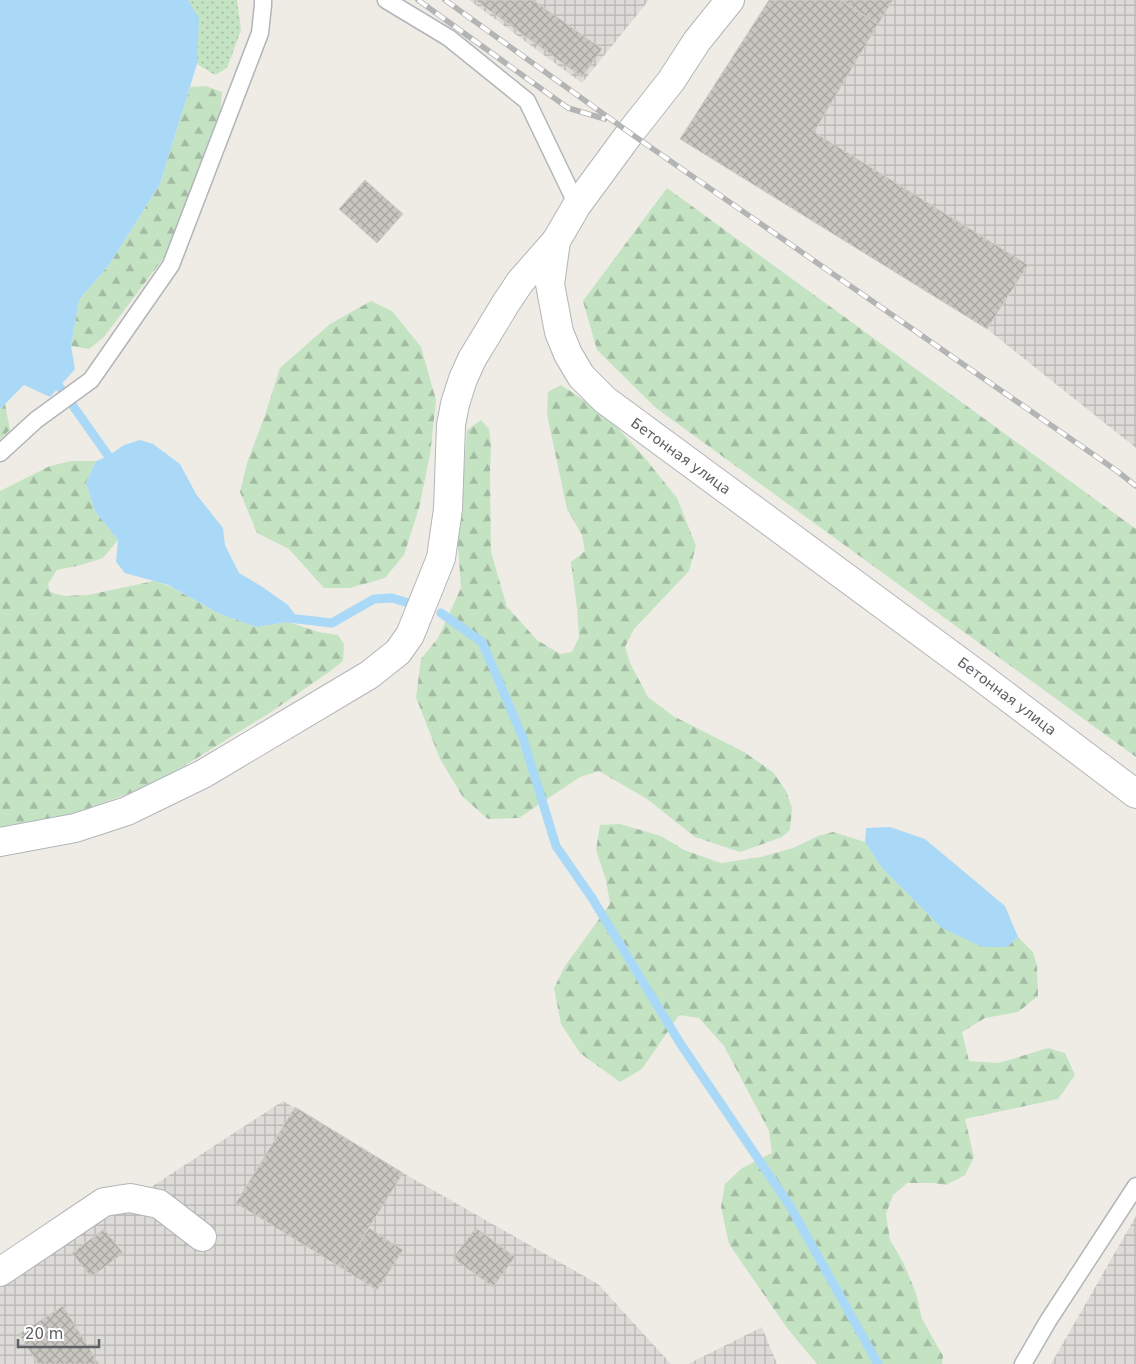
<svg xmlns="http://www.w3.org/2000/svg" width="1136" height="1364" font-family="'DejaVu Sans',sans-serif">
  <defs>
    <pattern id="industrial-grid" width="8" height="8" patternUnits="userSpaceOnUse" patternTransform="scale(1.25)"><rect width="8" height="8" fill="#dddbd7"/><path d="M0 4h8M4 0v8" fill="none" stroke="#b6b5b2"/></pattern>
    <pattern id="grass-dots" width="8" height="8" patternUnits="userSpaceOnUse" patternTransform="scale(1.25)"><rect width="8" height="8" fill="#c4e3c3"/><path d="M2 2h.1M6 6h.1" fill="none" stroke="#a2bba2" stroke-width="1.8" stroke-linecap="round"/></pattern>
    <pattern id="forest-firs" width="22" height="20" patternUnits="userSpaceOnUse" patternTransform="scale(1.25)"><rect width="22" height="20" fill="#c4e3c3"/><path d="M5 1l3.5 6h-7zM16 11l3.5 6h-7z" fill="#a2bba2"/></pattern>
    <pattern id="building-cross-hatch" width="8" height="8" patternUnits="userSpaceOnUse" patternTransform="scale(1.25)"><rect width="8" height="8" fill="#c9c6c2"/><path d="M0 0l8 8M0 8l8-8" fill="none" stroke="#a6a4a1"/></pattern>
  </defs>
  <rect width="100%" height="100%" fill="#eeece5"/>
  <!-- industrial -->
  <g fill="url(#industrial-grid)">
    <polygon points="469,0 649,0 582,83"/>
    <polygon points="769,0 1136,0 1136,448 987,329 680,139"/>
    <polygon points="283,1101 403,1173 598,1284 671,1364 0,1364 0,1284 119,1208"/>
    <polygon points="1136,1216 1136,1364 1051,1364"/>
    <polygon points="762,1327 777,1364 688,1364"/>
  </g>
  <!-- grass -->
  <polygon fill="url(#grass-dots)" points="188,0 237,0 241,30 227,68 215,75 197,64 198,18"/>
  <!-- forest -->
  <g fill="url(#forest-firs)">
    <polygon points="206,86 222,92 220,117 165,256 104,337 89,349 71,346 79,300 109,265 160,184 190,87"/>
    <polygon points="667,188 1136,529 1136,757 656,408 597,350 583,301"/>
    <polygon points="371,301 392,311 421,347 436,400 430,455 419,508 404,555 385,578 350,588 324,588 289,549 257,533 240,492 247,463 264,418 280,368 330,324"/>
    <polygon points="561,385 606,415 644,457 677,498 696,546 689,571 634,629 625,647 630,663 648,697 673,716 744,752 773,772 786,791 792,808 790,830 782,837 740,852 695,837 647,799 599,771 580,777 519,818 488,819 463,797 440,759 416,697 421,659 438,638 461,588 458,545 467,430 481,420 489,429 491,446 490,473 491,552 507,607 537,640 560,654 572,652 579,637 577,608 571,562 585,551 582,535 567,509 547,414 548,392"/>
    <polygon points="5,404 10,430 0,439 0,409"/>
    <polygon points="71,461 96,461 86,483 95,511 118,540 103,558 81,565 57,570 48,584 50,592 64,596 88,595 154,581 171,587 220,614 257,627 288,622 319,632 338,635 344,644 343,661 329,672 271,712 155,784 61,818 0,829 0,491 50,466"/>
    <polygon points="620,824 661,836 684,850 721,863 761,857 793,848 818,836 833,832 865,842 882,868 1007,947 1018,937 1033,952 1037,966 1038,996 1018,1012 985,1018 962,1032 969,1061 999,1063 1048,1048 1065,1053 1075,1075 1058,1099 965,1119 974,1157 965,1175 946,1185 934,1183 907,1183 893,1195 886,1214 890,1240 903,1262 916,1293 922,1319 943,1356 942,1364 817,1364 787,1328 729,1244 721,1207 725,1184 742,1168 772,1153 769,1131 724,1046 699,1018 679,1015 642,1069 620,1082 580,1053 561,1024 554,988 565,966 610,904 606,880 596,850 600,825"/>
  </g>
  <!-- water -->
  <g fill="#aad9f8">
    <polygon points="0,0 188,0 199,18 197,64 160,184 109,265 79,300 71,346 75,369 50,397 24,385 0,409"/>
    <polygon points="140,440 153,444 180,464 196,494 223,528 225,545 239,573 261,586 288,605 298,619 288,622 257,627 220,614 168,585 125,573 116,562 118,540 95,511 86,483 96,461 108,456 124,445"/>
    <polygon points="890,827 925,839 1005,906 1018,937 1007,947 982,947 942,928 882,868 865,842 866,828"/>
  </g>
  <g fill="none" stroke-linecap="round" stroke-linejoin="round">
    <!-- stream -->
    <g stroke="#aad9f8" stroke-width="9">
      <polyline points="59,386 114,464"/>
      <polyline points="441,613 482,642 523,738 556,846 592,898 680,1043 790,1206 878,1364"/>
      <polyline points="288,618 332,623 374,599 392,598 409,603"/>
    </g>
  </g>
  <!-- building -->
  <g fill="url(#building-cross-hatch)" stroke="#d2cdc4">
    <polygon points="475,0 533,0 602,49 582,77"/>
    <polygon points="769,0 840,0 878,24 814,132 1028,265 987,329 680,139"/>
    <polygon points="840,0 893,0 878,24"/>
    <polygon points="365,180 403,214 377,243 339,209"/>
    <polygon points="295,1107 403,1173 343,1269 236,1203"/>
    <polygon points="369,1228 403,1250 377,1290 343,1269"/>
    <polygon points="476,1228 515,1257 493,1287 453,1258"/>
    <polygon points="104,1229 123,1253 91,1277 72,1253"/>
    <polygon points="63,1306 99,1364 38,1364 19,1334"/>
  </g>
  <g fill="none" stroke-linecap="round" stroke-linejoin="round">
    <defs>
      <g id="lane">
        <polyline points="386,0 449,38 527,101 577,205"/>
        <polyline points="0,453 36,420 91,380 171,265 260,33 263,5 263,0"/>
        <polyline points="1023,1364 1048,1321 1136,1186"/>
      </g>
      <g id="street">
        <polyline points="730,0 697,41 671,81 630,133 577,205 556,241 550,284 559,332 568,354 581,376 605,400 981,677 1136,794"/>
        <polyline points="0,842 75,828 127,811 203,774 369,675 398,652 410,635 441,558 448,509 451,425 455,404 463,379 472,359 506,303 520,282 556,241"/>
        <polyline points="0,1272 104,1202 130,1198 159,1204 202,1237"/>
      </g>
    </defs>
    <!-- lane casing -->
    <use href="#lane" stroke="#b2b5b9" stroke-width="19"/>
    <!-- street casing -->
    <use href="#street" stroke="#b2b5b9" stroke-width="30"/>
    <!-- lane -->
    <use href="#lane" stroke="#fff" stroke-width="16"/>
    <!-- street -->
    <use href="#street" stroke="#fff" stroke-width="28"/>
    <defs>
      <g id="rail">
        <polyline points="418,0 568,108 605,119"/>
        <polyline points="445,0 630,133 1117,471 1136,486"/>
      </g>
    </defs>
    <!-- rail casing -->
    <use href="#rail" stroke="#b3b4b4" stroke-width="5.5"/>
    <!-- rail -->
    <use href="#rail" stroke="#fff" stroke-width="4" stroke-dasharray="11" stroke-linecap="butt"/>
  </g>
  <g text-anchor="middle" dominant-baseline="central" stroke-width="5" stroke-linejoin="round" paint-order="stroke">
    <!-- street labels -->
    <g font-size="14" fill="#5d6064" stroke="#fff">
      <text transform="translate(681 456) rotate(36)">Бетонная улица</text>
      <text transform="translate(1007 696) rotate(37)">Бетонная улица</text>
    </g>
  </g>
  <!-- scale -->
  <path d="M18 1339v8h81v-8" fill="none" stroke="#5d6064" stroke-width="2.5"/>
  <text x="25" y="1339" font-size="15" fill="#5d6064" stroke="#ffffff" stroke-width="4" paint-order="stroke">20 m</text>
</svg>
